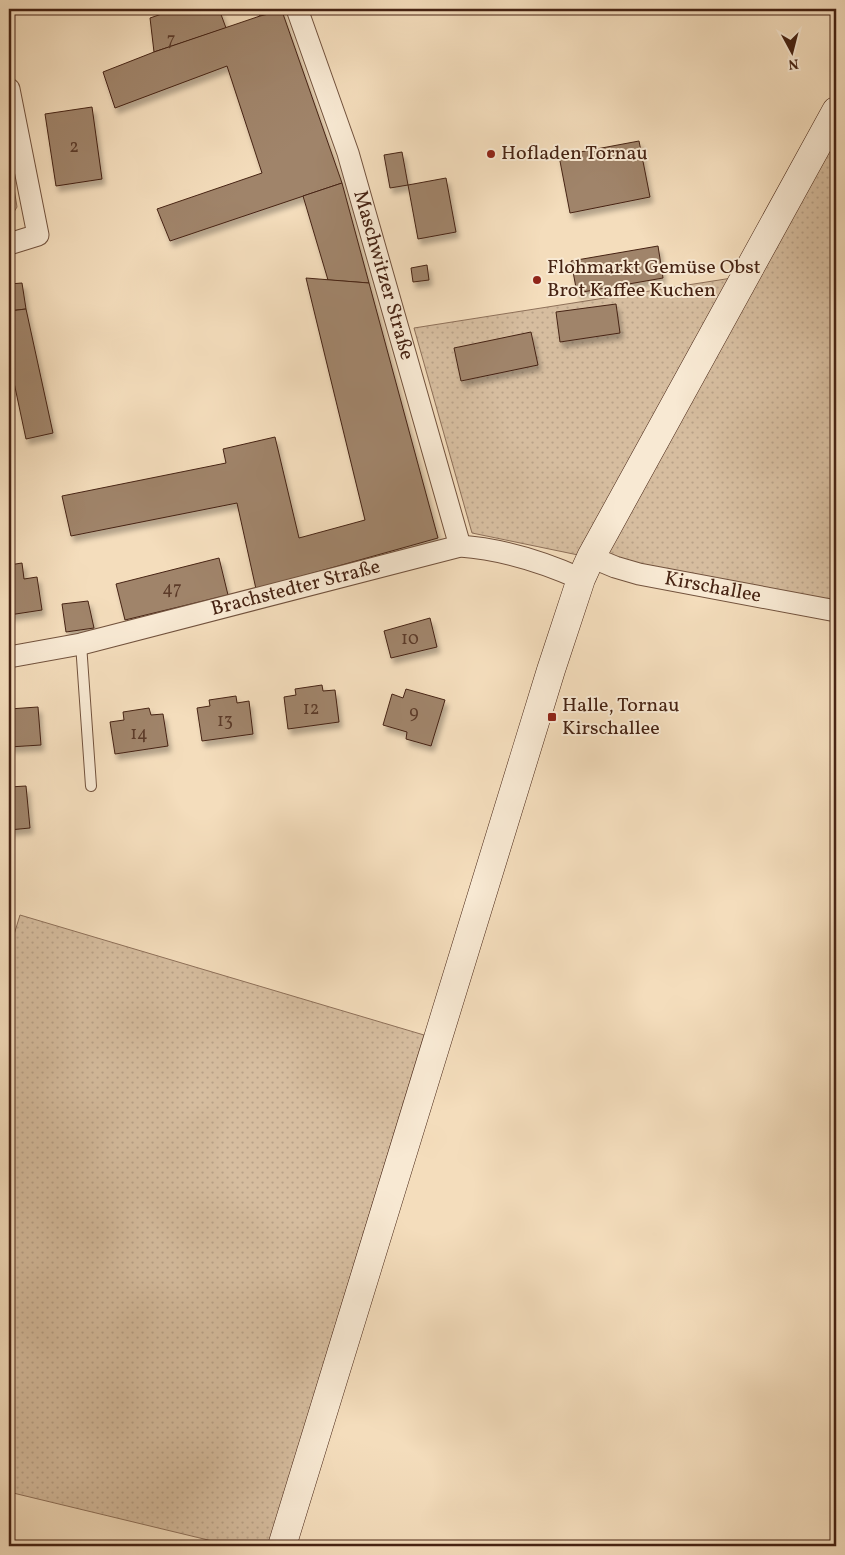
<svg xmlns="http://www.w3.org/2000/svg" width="845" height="1555" font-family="Vollkorn,serif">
  <defs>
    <pattern id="grass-dots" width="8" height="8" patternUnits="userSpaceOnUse" patternTransform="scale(1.25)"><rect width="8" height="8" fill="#d6bd9f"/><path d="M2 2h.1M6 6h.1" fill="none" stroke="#b9a288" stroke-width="1.8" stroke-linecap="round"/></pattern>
    <filter id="shadow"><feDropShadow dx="3" dy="5.5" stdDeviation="2.5" flood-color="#0004"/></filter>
  </defs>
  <rect width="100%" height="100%" fill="#f4ddbc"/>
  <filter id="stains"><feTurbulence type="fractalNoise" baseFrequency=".004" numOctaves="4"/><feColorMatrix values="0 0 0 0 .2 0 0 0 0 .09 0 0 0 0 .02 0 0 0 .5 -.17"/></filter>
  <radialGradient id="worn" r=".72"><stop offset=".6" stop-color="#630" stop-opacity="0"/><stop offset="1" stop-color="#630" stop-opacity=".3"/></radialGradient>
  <!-- grass -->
  <g fill="url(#grass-dots)" stroke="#8e7059">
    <polygon points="836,134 836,601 602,557"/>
    <polygon points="9,157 17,207 9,220"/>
    <polygon points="732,278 583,556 472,533 414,328"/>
    <polygon points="20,915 424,1035 268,1546 233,1546 9,1492 9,951"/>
  </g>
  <!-- building -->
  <g fill="#a0846b" stroke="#462313" filter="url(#shadow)">
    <polygon points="176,9 219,9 226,28 154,52 150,18"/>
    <polygon points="256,9 281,9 282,11 260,16"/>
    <polygon points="282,11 342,183 170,241 157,209 262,173 227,66 115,108 103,72 154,52 260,16"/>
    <polygon points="92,107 102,179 56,186 45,114"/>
    <polygon points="639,141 650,197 570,213 559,156"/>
    <polygon points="402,152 408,185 390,188 384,155"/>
    <polygon points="446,178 456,232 418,239 408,185"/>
    <polygon points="342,183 369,283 328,280 303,196"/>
    <polygon points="658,246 663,278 577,293 571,261"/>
    <polygon points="427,265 429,280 413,282 411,268"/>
    <polygon points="306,278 369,283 438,538 256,589 237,503 71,536 62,496 226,463 223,449 275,437 299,538 365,520"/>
    <polygon points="22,283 26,309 9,311 9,284"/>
    <polygon points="616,304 620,333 560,342 556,312"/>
    <polygon points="26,309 53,433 26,439 9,359 9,311"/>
    <polygon points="531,332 538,365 461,381 454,348"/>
    <polygon points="219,558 228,595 125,620 116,584"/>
    <polygon points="22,563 24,579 37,577 42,610 9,615 9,565"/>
    <polygon points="88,601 94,628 66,632 62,604"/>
    <polygon points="430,618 437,647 391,658 384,631"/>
    <polygon points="322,685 323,691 335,690 339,722 288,729 284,697 296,695 295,689"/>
    <polygon points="406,689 445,700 431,746 406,739 407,732 383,725 392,694 403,698"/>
    <polygon points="236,696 237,703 249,701 253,734 202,741 197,708 210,706 209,700"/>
    <polygon points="38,707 41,745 9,747 9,709"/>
    <polygon points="149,708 151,715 163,714 168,746 115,754 110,722 124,720 123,712"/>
    <polygon points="26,786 30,828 9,830 9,787"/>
  </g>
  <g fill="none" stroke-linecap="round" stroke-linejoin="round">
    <defs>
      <polyline id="service" points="81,644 91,786"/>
      <g id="minor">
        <path id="s1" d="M297,9l51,144 112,393"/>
        <polyline points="9,89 38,235 9,244"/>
        <path id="s2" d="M591,557l24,10 24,7 197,37"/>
        <path id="s3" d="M9,657l72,-13 379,-98c41,3 83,16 121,33"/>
      </g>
      <polyline id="secondary" points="282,1546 551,670 581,579 591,557 836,111"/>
    </defs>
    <!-- service casing -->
    <use href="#service" stroke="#72523d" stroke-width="12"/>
    <!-- minor casing -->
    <use href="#minor" stroke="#72523d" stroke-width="23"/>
    <!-- secondary casing -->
    <use href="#secondary" stroke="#462313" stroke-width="29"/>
    <!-- service -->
    <use href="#service" stroke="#f8e9d3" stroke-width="10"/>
    <!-- minor -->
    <use href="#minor" stroke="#f8e9d3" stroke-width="21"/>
    <!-- secondary -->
    <use href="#secondary" stroke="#f8e9d3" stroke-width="28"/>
  </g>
  <!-- markers -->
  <g fill="#8f2418" stroke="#f8e9d3" stroke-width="2">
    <circle cx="491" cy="154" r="5"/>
    <circle cx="537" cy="280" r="5"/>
    <rect x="547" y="712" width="10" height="10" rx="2.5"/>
  </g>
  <g text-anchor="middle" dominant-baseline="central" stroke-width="4" stroke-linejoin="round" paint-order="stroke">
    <!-- number labels -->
    <g font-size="18" fill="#5c3b29">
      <text x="171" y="40">7</text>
      <text x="74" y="147">2</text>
      <text x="172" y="589">47</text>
      <text x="410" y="639">10</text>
      <text x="311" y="709">12</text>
      <text x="414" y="713">9</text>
      <text x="225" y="721">13</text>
      <text x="139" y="734">14</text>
    </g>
    <!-- poi labels -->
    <g font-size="20" fill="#462313" stroke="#f8e9d3" text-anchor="start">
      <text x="501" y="154">Hofladen Tornau</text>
      <text x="547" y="268">Flohmarkt Gemüse Obst<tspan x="547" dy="23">Brot Kaffee Kuchen</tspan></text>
      <text x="562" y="706">Halle, Tornau<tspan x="562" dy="23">Kirschallee</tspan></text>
    </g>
    <!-- street labels -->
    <g font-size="20" fill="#462313" stroke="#f8e9d3">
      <text stroke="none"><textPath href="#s1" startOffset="280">Maschwitzer Straße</textPath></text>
      <text stroke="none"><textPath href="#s3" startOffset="295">Brachstedter Straße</textPath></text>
      <text stroke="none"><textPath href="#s2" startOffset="126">Kirschallee</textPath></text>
    </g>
  </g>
  <!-- margin -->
  <rect width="845" height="1555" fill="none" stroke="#f4ddbc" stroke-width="30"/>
  <rect x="10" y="10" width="825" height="1535" fill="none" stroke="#462313" stroke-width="2.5"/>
  <rect x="15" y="15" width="815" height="1525" fill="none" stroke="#462313"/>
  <!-- north arrow -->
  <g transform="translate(792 52) rotate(173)" stroke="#f8e9d3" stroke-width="4" paint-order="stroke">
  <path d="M0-4L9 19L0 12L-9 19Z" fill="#462313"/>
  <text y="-8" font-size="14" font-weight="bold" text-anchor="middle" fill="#462313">N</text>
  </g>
  <rect width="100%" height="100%" filter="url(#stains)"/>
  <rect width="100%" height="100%" fill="url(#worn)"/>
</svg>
